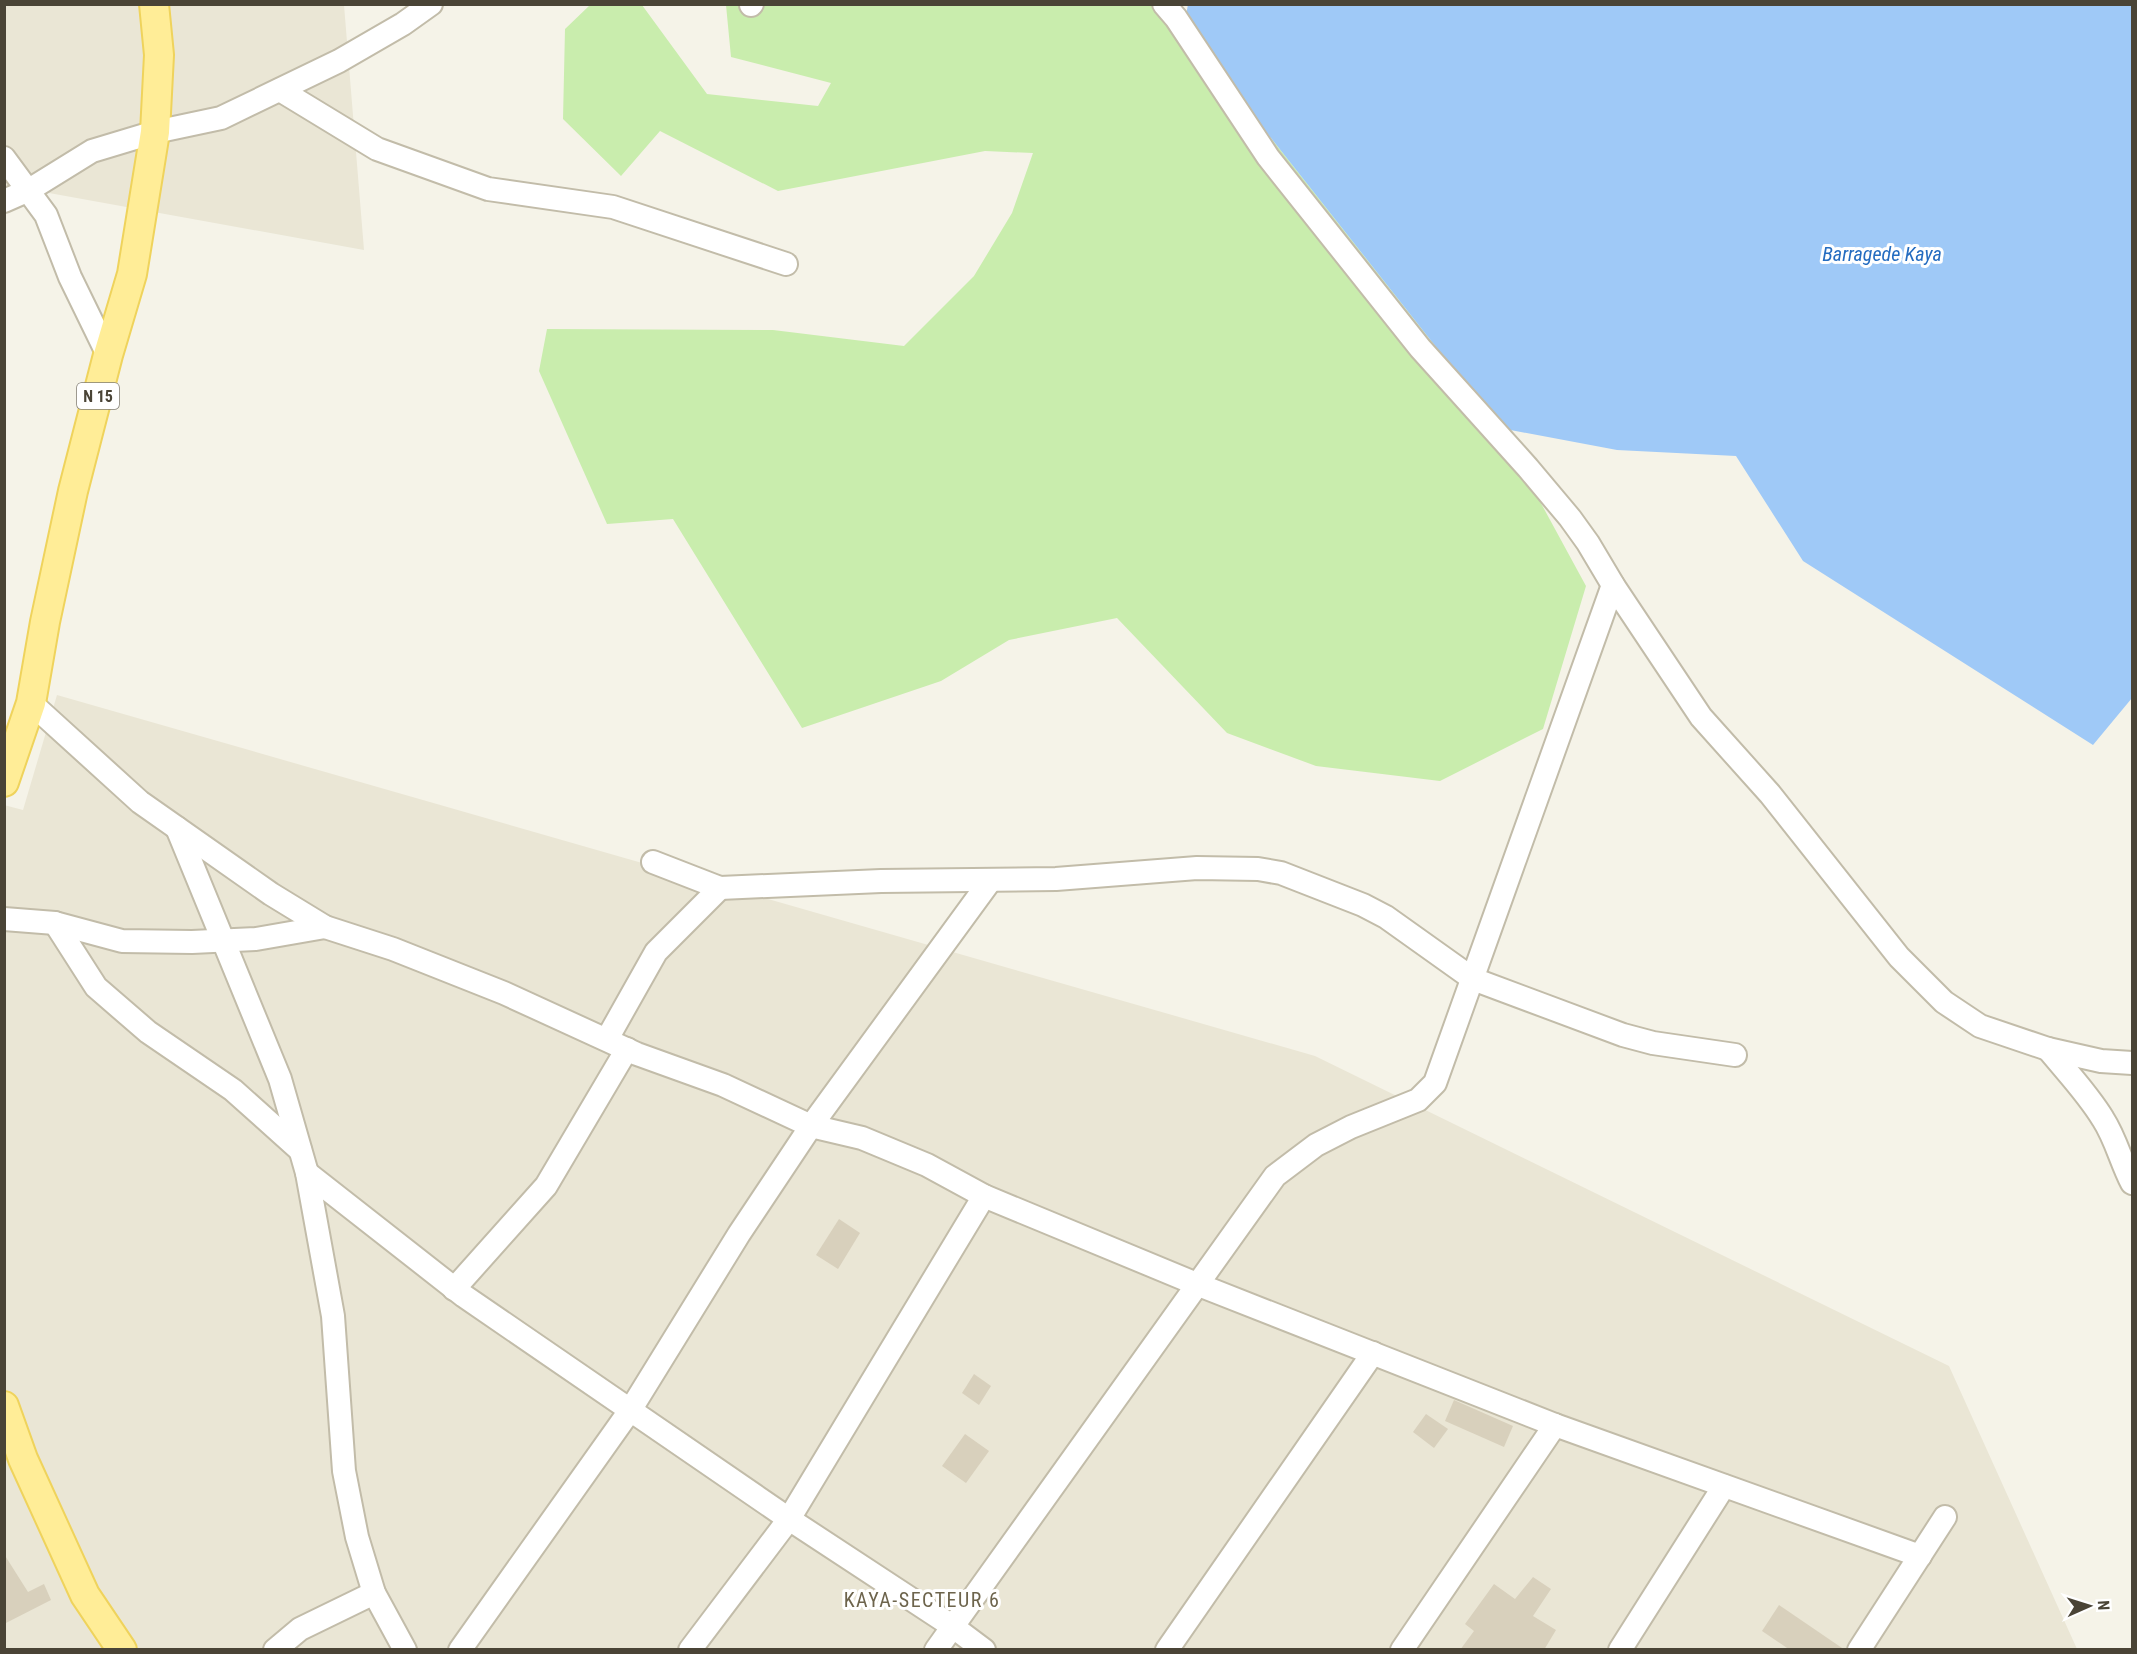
<svg xmlns="http://www.w3.org/2000/svg" width="2137" height="1654" font-family="'Roboto Condensed',sans-serif">
  <rect width="100%" height="100%" fill="#f5f3e8"/>
  <!-- residential -->
  <g fill="#eae6d5">
    <polygon points="4,5 344,5 364,250 5,185"/>
    <polygon points="57,695 1315,1056 1949,1366 2077,1649 5,1649 4,805 23,810"/>
  </g>
  <!-- green -->
  <polygon fill="#c9edad" points="590,5 642,5 707,94 818,106 831,83 731,57 726,5 1175,5 1184,28 1500,428 1586,586 1543,729 1440,781 1316,766 1227,733 1117,618 1009,640 941,681 802,728 673,519 607,524 539,371 547,329 773,330 904,346 974,276 1012,213 1033,153 985,151 778,191 660,131 621,176 563,119 565,29"/>
  <!-- water -->
  <polygon fill="#9fc9f7" points="1188,4 2132,5 2132,698 2093,745 1803,561 1736,456 1617,450 1500,428 1184,28"/>
  <!-- building -->
  <g fill="#d8d0bc">
    <polygon points="839,1219 860,1233 838,1269 816,1255"/>
    <polygon points="974,1374 991,1386 979,1405 962,1393"/>
    <polygon points="1454,1400 1513,1426 1504,1447 1445,1421"/>
    <polygon points="1426,1414 1448,1429 1434,1448 1413,1432"/>
    <polygon points="965,1434 989,1451 966,1483 942,1466"/>
    <polygon points="4,1554 28,1592 44,1584 51,1600 4,1624"/>
    <polygon points="1533,1577 1551,1589 1533,1616 1556,1630 1544,1650 1460,1650 1474,1631 1465,1624 1494,1584 1515,1599"/>
    <polygon points="1779,1605 1845,1650 1790,1650 1762,1631"/>
  </g>
  <g fill="none" stroke-linecap="round" stroke-linejoin="round">
    <defs>
      <g id="minor">
        <polyline points="1164,4 1176,18 1268,157 1420,348 1528,468 1570,518 1588,543 1613,585 1701,717 1770,794 1899,957 1944,1002 1980,1026 2048,1049 2101,1061 2132,1063"/>
        <polyline points="751,5 752,4"/>
        <polyline points="280,90 377,149 488,189 613,207 786,264"/>
        <polyline points="4,158 46,215 70,277 108,355"/>
        <polyline points="4,201 29,190 92,151 155,132 221,118 339,61 403,24 431,4"/>
        <polyline points="31,703 140,802 271,894 325,927 393,949 504,993 637,1054 723,1085 811,1126 862,1138 927,1165 984,1196 1199,1285 1555,1425 1920,1556"/>
        <polyline points="177,828 280,1079 307,1173 333,1316 344,1471 357,1537 374,1593 405,1650"/>
        <polyline points="653,862 720,888 881,881 1056,879 1197,868 1258,869 1281,873 1363,905 1386,917 1473,979 1623,1035 1653,1043 1735,1055"/>
        <polyline points="4,919 55,923 122,941 192,942 256,939 325,927"/>
        <polyline points="55,923 96,987 148,1032 233,1090 300,1150"/>
        <polyline points="607,1039 656,952 720,888"/>
        <path d="M2048,1049c18,22 40,45 55,70 13,20 18,43 29,64"/>
        <polyline points="307,1173 464,1296 789,1519 952,1626 984,1650"/>
        <polyline points="454,1289 546,1186 627,1049"/>
        <polyline points="275,1650 300,1629 374,1593"/>
        <polyline points="460,1650 631,1409 739,1234 811,1126 990,881"/>
        <polyline points="690,1650 789,1519 984,1196"/>
        <polyline points="936,1650 1275,1176 1316,1145 1351,1127 1418,1100 1435,1083 1613,585"/>
        <polyline points="1167,1650 1373,1353"/>
        <polyline points="1402,1650 1555,1425"/>
        <polyline points="1620,1650 1724,1486"/>
        <polyline points="1859,1650 1945,1517"/>
      </g>
      <g id="major">
        <polyline points="4,782 31,703 45,622 73,491 108,355 132,274 155,132 159,55 154,4"/>
        <polyline points="4,1406 23,1459 85,1595 122,1650"/>
      </g>
    </defs>
    <!-- minor casing -->
    <use href="#minor" stroke="#c2bca9" stroke-width="26"/>
    <!-- major casing -->
    <use href="#major" stroke="#efd35c" stroke-width="32"/>
    <!-- minor -->
    <use href="#minor" stroke="#fff" stroke-width="22"/>
    <!-- major -->
    <use href="#major" stroke="#ffed97" stroke-width="28"/>
  </g>
  <g text-anchor="middle" dominant-baseline="central" stroke-width="6" stroke-linejoin="round" paint-order="stroke">
    <!-- shield labels -->
    <rect fill="#fff" stroke="#807c72" stroke-width="1.5" x="77" y="383" width="42" height="26" rx="4.5"/>
    <g font-size="16" font-weight="bold" fill="#4a4436">
      <text x="98" y="396">N 15</text>
    </g>
    <!-- water labels -->
    <g font-size="20" font-style="italic" fill="#246cc0" stroke="#fff">
      <text x="1882" y="254">Barragede Kaya</text>
    </g>
    <!-- neighbourhood labels -->
    <g font-size="20" letter-spacing="1.5" fill="#6d644c" stroke="#fff">
      <text x="922" y="1600">KAYA-SECTEUR 6</text>
    </g>
  </g>
  <!-- border -->
  <rect width="2137" height="1654" fill="none" stroke="#4a4436" stroke-width="12"/>
  <!-- north arrow -->
  <g transform="translate(2089 1606) rotate(87)" stroke="#ffffff" stroke-width="4.5" paint-order="stroke">
  <path d="M0-4.5L10 22L0 15L-10 22Z" fill="#4a4436"/>
  <text y="-9" font-size="16" font-weight="bold" text-anchor="middle" fill="#4a4436">N</text>
  </g>
</svg>
